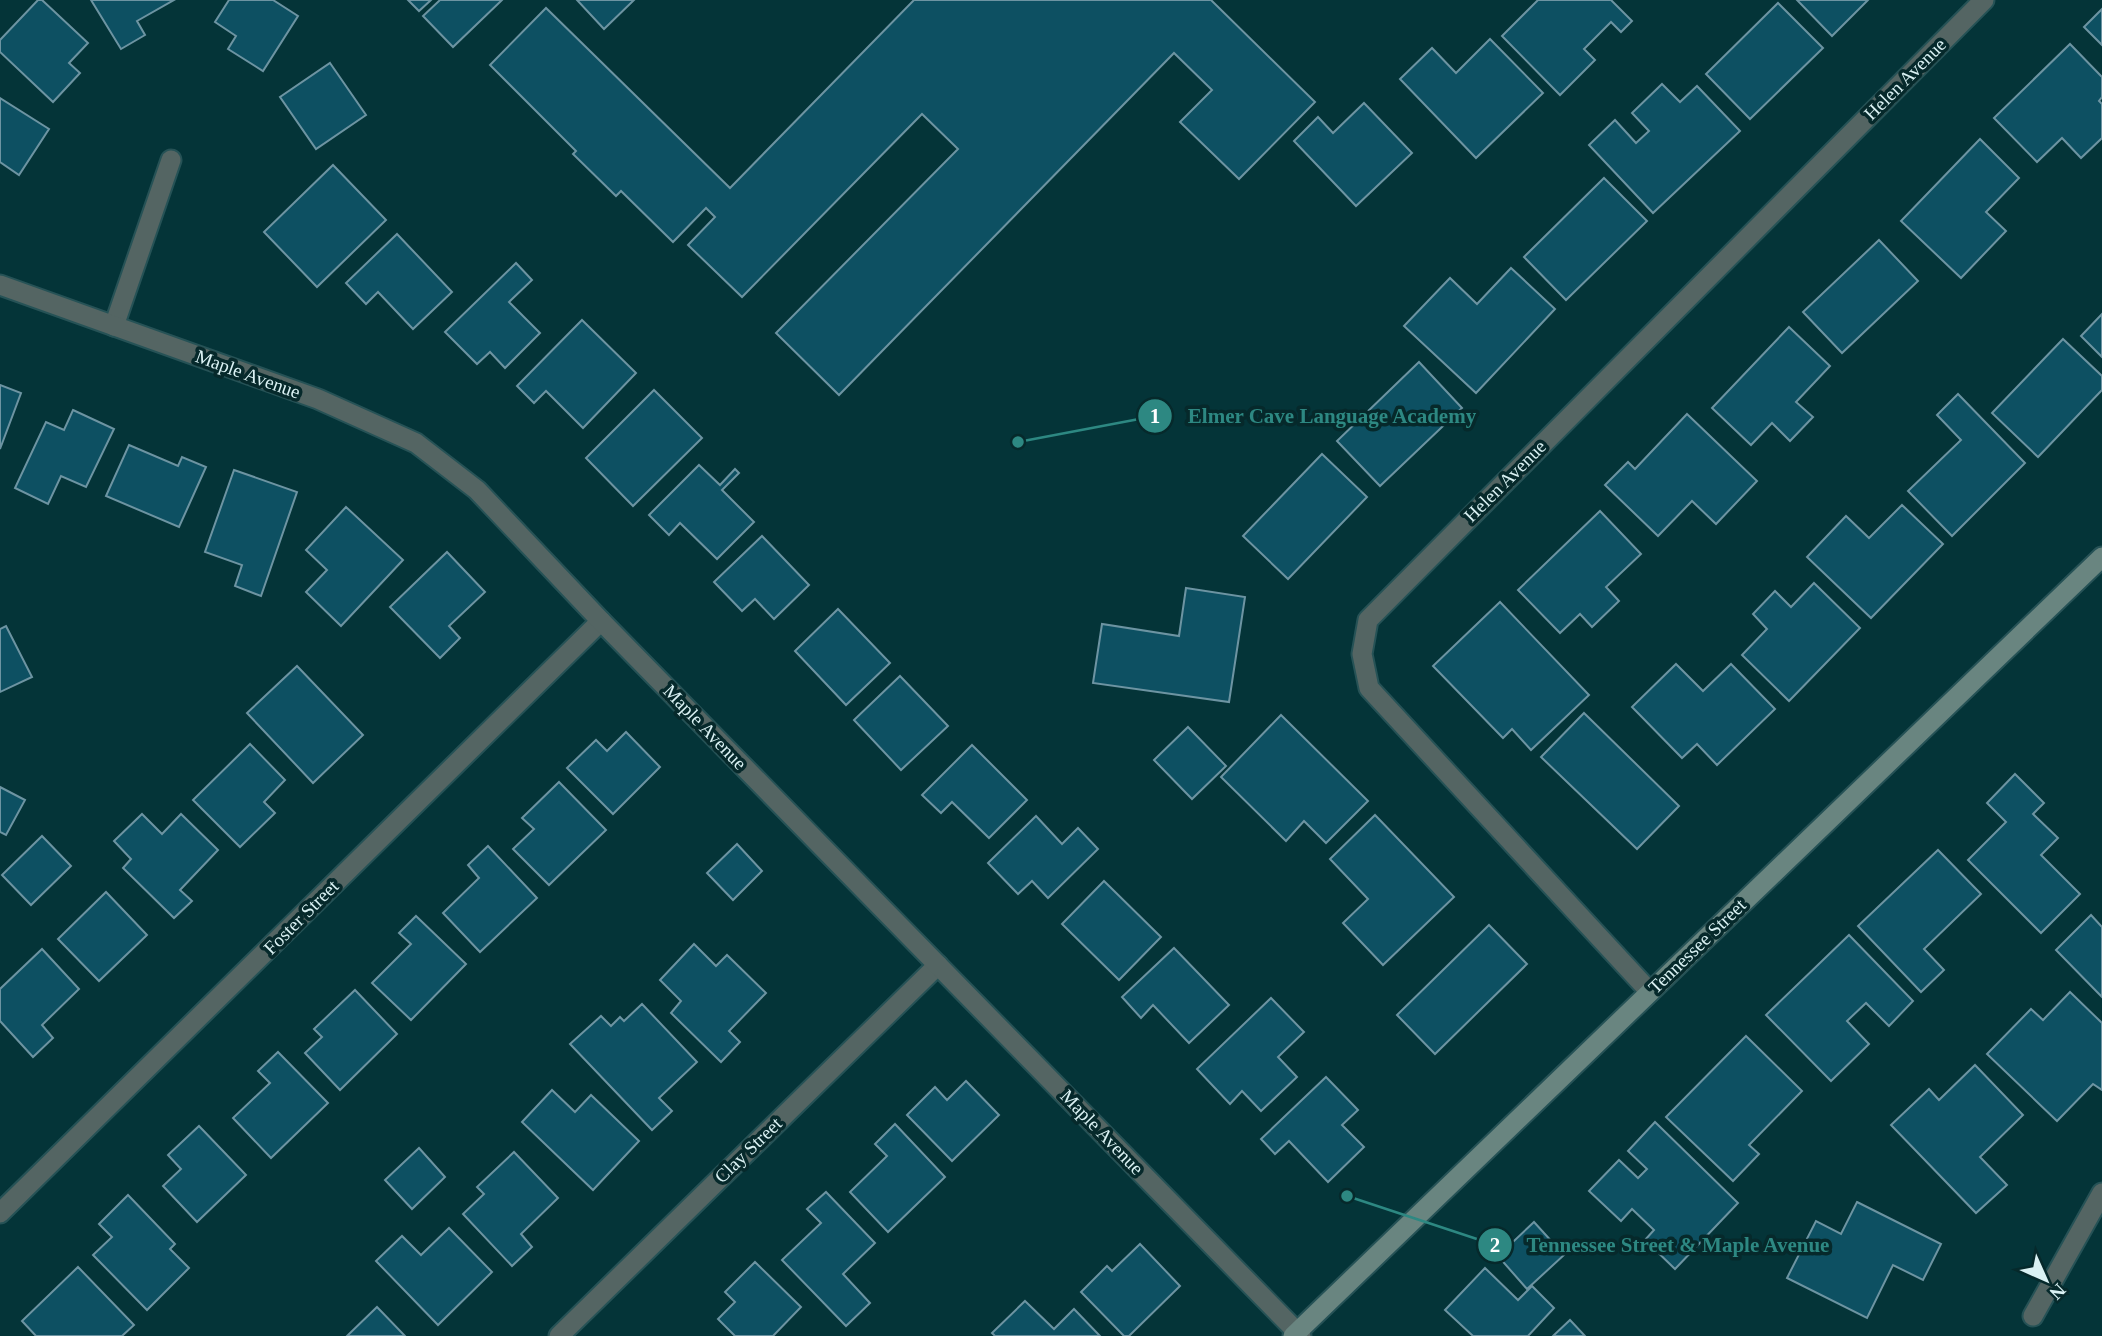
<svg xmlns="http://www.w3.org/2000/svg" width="2102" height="1336" font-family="Georgia,serif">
  <rect width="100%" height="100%" fill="#043438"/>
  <!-- building -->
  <g fill="#0d5062" stroke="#6d94a2" stroke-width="2">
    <polygon points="38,0 42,0 88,43 69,63 80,73 53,102 0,52 0,40"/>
    <polygon points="91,0 174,0 137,21 145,35 121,49"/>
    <polygon points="229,0 273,0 298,16 263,71 228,49 236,36 215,22"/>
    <polygon points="408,0 431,0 419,11"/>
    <polygon points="440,0 502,0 453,47 423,16"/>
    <polygon points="577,0 634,0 604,29"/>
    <polygon points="914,0 1211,0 1315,102 1239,179 1180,122 1212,90 1174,53 839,395 776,333 958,149 922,114 742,297 688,245 715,217 706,208 673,242 621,191 616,196 573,154 576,151 490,65 546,8 730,188"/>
    <polygon points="1538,0 1611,0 1632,21 1621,32 1611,22 1584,49 1595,60 1560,95 1502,36"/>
    <polygon points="1797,0 1868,0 1832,36"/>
    <polygon points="1778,3 1823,48 1750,119 1706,74"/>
    <polygon points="2102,9 2102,45 2084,27"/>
    <polygon points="1490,39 1543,93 1476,158 1400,79 1432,48 1456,73"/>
    <polygon points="2070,44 2102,77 2102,97 2099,101 2102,104 2102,138 2081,158 2062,138 2037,162 1994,118"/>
    <polygon points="330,63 366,115 316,149 280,97"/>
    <polygon points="1662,84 1680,102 1697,86 1740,131 1653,213 1589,145 1615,120 1636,143 1649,131 1632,113"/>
    <polygon points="0,98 49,129 19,175 0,162"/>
    <polygon points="1364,103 1412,153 1356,206 1294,141 1318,117 1333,133"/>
    <polygon points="1980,139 2019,178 1986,212 2006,231 1961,278 1901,221"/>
    <polygon points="333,165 386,220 317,287 264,232"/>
    <polygon points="1604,178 1647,221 1566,300 1524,257"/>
    <polygon points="397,234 452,292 413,329 378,292 366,304 346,283"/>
    <polygon points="1879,240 1918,281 1842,353 1803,312"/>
    <polygon points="516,263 532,280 509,302 540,333 505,368 490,352 477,364 445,332"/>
    <polygon points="1511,268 1555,309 1476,393 1404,326 1450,278 1477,304"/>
    <polygon points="2102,314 2102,357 2081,336"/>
    <polygon points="582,320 636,373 583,428 546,391 534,403 517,386"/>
    <polygon points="1789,327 1830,366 1796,402 1813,417 1790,441 1772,423 1751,445 1712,408"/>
    <polygon points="2063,339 2102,376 2102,390 2038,457 1992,413"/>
    <polygon points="1419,362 1462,408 1380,486 1337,441"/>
    <polygon points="0,385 21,393 0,449"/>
    <polygon points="654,390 702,438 633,506 586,458"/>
    <polygon points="1958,394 2025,463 1952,536 1908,491 1961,440 1937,415"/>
    <polygon points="73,410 114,429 86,487 61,476 48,504 15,488 46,422 64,430"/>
    <polygon points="1687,414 1757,481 1716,524 1692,501 1658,536 1605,485 1628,462 1635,469"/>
    <polygon points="129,445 178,466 182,457 206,467 179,527 106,496"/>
    <polygon points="1322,454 1367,497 1288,579 1243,536"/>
    <polygon points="699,465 720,485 735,469 739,473 722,490 754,522 717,559 680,523 669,535 649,515"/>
    <polygon points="234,470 297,492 261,596 235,586 242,565 205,552"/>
    <polygon points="1902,505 1943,544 1871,618 1807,557 1846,516 1869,538"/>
    <polygon points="346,507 403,560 341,626 306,592 327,570 306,550"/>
    <polygon points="1600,511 1641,554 1606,587 1619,601 1592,627 1580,614 1560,633 1518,590"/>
    <polygon points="762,536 809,585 774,619 755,599 742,611 714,582"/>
    <polygon points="447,552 485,592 449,626 460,638 440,658 390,607"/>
    <polygon points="1814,583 1860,628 1789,701 1742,655 1767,629 1753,614 1775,591 1791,607"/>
    <polygon points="1186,588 1245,597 1229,702 1093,683 1102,624 1179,636"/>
    <polygon points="1500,602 1589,695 1531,750 1512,729 1503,738 1433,666"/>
    <polygon points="838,609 890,663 846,705 795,651"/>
    <polygon points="6,626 32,677 0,692 0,629"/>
    <polygon points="1676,664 1703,691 1731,664 1775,709 1717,765 1697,744 1682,758 1632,707"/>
    <polygon points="297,666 363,735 313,783 247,713"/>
    <polygon points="900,676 948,726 901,770 854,720"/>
    <polygon points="1584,713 1679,806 1637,849 1541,757"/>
    <polygon points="1281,715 1368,801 1326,843 1304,821 1286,841 1221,777"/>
    <polygon points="1188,727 1226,766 1192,799 1154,760"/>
    <polygon points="626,732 660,767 613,814 567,768 596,740 607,751"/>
    <polygon points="250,744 285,780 264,802 275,813 240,847 193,800"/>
    <polygon points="972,745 1027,800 989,838 952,802 941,813 922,795"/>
    <polygon points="2015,774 2044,803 2033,814 2058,838 2041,855 2080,894 2041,933 1968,860 2006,822 1987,803"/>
    <polygon points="559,782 606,830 549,885 513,849 534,829 522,818"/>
    <polygon points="0,787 25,800 6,835 0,832"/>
    <polygon points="142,814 162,834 181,814 218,850 180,890 192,901 174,918 123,868 131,859 114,841"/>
    <polygon points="1375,815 1454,897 1383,965 1343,923 1368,899 1330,859"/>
    <polygon points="1036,816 1062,844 1078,828 1098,849 1048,898 1032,881 1018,894 988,863"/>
    <polygon points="42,836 71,866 31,905 2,875"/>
    <polygon points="737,844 762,871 733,900 707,873"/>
    <polygon points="488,846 537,898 480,952 443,913 479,878 468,865"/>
    <polygon points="1938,850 1981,894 1924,949 1944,970 1921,992 1858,926"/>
    <polygon points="1104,881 1161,937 1119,980 1062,924"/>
    <polygon points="106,892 147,935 99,981 58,939"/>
    <polygon points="2091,915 2102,927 2102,997 2056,950"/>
    <polygon points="416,916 466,964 411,1020 372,983 411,944 399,933"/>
    <polygon points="1489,925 1527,964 1435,1054 1397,1015"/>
    <polygon points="1849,935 1913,1001 1889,1026 1866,1003 1847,1021 1869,1044 1831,1081 1766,1015"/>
    <polygon points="694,944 716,966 727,955 766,993 729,1031 740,1042 721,1062 671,1013 681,1001 660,980"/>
    <polygon points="1174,948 1229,1005 1189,1043 1153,1005 1141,1018 1122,997"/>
    <polygon points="42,949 79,989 42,1025 53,1038 33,1057 0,1021 0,989"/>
    <polygon points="355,990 397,1034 340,1090 305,1053 322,1037 314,1029"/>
    <polygon points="2070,992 2102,1023 2102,1090 2093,1084 2057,1121 1987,1054 2031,1009 2043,1020"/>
    <polygon points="1271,998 1304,1032 1278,1057 1297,1077 1261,1111 1242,1091 1230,1104 1197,1069"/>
    <polygon points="642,1004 697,1062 659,1098 672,1111 652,1130 570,1044 601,1016 611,1026 620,1017 624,1021"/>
    <polygon points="1746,1036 1802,1091 1749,1145 1759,1154 1733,1181 1666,1117"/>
    <polygon points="278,1052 328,1103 271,1158 233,1118 270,1083 258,1071"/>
    <polygon points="1975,1065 2023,1115 1980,1157 2007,1185 1976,1213 1891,1125 1929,1089 1939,1100"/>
    <polygon points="1326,1077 1358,1110 1342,1125 1364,1147 1328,1182 1289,1141 1275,1154 1261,1139"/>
    <polygon points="966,1081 999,1115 952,1161 907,1115 935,1087 947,1100"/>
    <polygon points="552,1090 575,1112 591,1095 639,1141 593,1190 522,1122"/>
    <polygon points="1655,1122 1738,1203 1675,1269 1645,1240 1654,1230 1632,1209 1621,1221 1589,1191 1619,1160 1638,1178 1647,1169 1628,1151"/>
    <polygon points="895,1124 945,1177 888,1232 850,1192 887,1156 875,1144"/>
    <polygon points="199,1126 246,1175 197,1222 163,1186 181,1169 168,1155"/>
    <polygon points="419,1148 445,1177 412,1209 385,1180"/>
    <polygon points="514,1152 558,1198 521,1234 532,1247 512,1266 463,1214 484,1194 477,1187"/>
    <polygon points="826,1192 875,1243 843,1274 870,1303 846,1326 782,1260 821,1223 807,1209"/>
    <polygon points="128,1195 175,1244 170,1249 189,1268 147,1310 93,1255 112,1237 99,1224"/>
    <polygon points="1857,1202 1941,1244 1923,1280 1893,1265 1867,1318 1787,1278 1816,1221 1841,1234"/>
    <polygon points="1534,1222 1564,1255 1527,1289 1498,1256"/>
    <polygon points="449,1228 492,1272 438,1325 376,1261 402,1236 421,1255"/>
    <polygon points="1140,1244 1180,1286 1129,1336 1124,1336 1081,1292 1107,1266 1112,1271"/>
    <polygon points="755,1262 801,1307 773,1336 735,1336 718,1319 735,1302 725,1292"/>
    <polygon points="78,1267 134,1325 122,1336 36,1336 22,1321"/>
    <polygon points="1485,1268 1518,1300 1532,1286 1554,1308 1528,1336 1473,1336 1445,1310"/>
    <polygon points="1025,1301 1054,1329 1074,1309 1100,1336 995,1336 992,1333"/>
    <polygon points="377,1307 405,1336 347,1336"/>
    <polygon points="1570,1320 1585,1336 1553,1336"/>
  </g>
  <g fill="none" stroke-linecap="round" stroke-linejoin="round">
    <defs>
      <g id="minor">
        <polyline points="114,326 171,160"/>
        <polyline points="1650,992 1369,688 1362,654 1368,620 1984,0"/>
        <polyline points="0,1213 601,621"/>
        <polyline points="2033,1316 2102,1193"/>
        <polyline points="559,1336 938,965"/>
      </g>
      <polyline id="tertiary" points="0,285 318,399 416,443 477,490 601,621 1301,1336"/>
      <polyline id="secondary" points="1293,1336 2102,557"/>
    </defs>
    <!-- minor casing -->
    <use href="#minor" stroke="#265256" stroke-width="23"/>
    <!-- tertiary casing -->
    <use href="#tertiary" stroke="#265256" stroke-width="23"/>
    <!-- secondary casing -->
    <use href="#secondary" stroke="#265256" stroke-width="23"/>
    <!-- minor -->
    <use href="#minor" stroke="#546563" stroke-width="19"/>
    <!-- tertiary -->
    <use href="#tertiary" stroke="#546563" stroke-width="19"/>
    <!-- secondary -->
    <use href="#secondary" stroke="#698580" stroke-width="19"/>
  </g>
  <g text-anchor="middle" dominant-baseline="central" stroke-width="7" stroke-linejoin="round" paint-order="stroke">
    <!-- street labels -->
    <g font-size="19" fill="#daf1f3" stroke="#06292b">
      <text transform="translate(1905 79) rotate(-45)">Helen Avenue</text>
      <text transform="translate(248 374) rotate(20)">Maple Avenue</text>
      <text transform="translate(1505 481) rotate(-45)">Helen Avenue</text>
      <text transform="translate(705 727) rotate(46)">Maple Avenue</text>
      <text transform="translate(301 917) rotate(-45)">Foster Street</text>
      <text transform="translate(1697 946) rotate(-44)">Tennessee Street</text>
      <text transform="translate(1102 1132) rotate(46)">Maple Avenue</text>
      <text transform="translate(748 1150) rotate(-44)">Clay Street</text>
    </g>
  </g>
  <!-- callouts -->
  <path fill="none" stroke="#2d8882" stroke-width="2.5" d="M1018 442L1155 416M1347 1196L1495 1245"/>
  <g fill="#2d8882" stroke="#06292b" stroke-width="2.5">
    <circle cx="1018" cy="442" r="7"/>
    <circle cx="1347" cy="1196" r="7"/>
    <circle cx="1155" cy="416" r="18"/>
    <circle cx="1495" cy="1245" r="18"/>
  </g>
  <g font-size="21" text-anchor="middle" font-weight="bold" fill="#fff">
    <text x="1155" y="423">1</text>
    <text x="1495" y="1252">2</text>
  </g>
  <g font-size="21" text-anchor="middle" font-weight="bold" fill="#2d8882" stroke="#06292b" stroke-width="7" stroke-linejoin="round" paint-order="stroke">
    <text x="1332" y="423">Elmer Cave Language Academy</text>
    <text x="1678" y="1252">Tennessee Street &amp; Maple Avenue</text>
  </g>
  <!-- north arrow -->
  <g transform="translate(2046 1280) rotate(135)" stroke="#06292b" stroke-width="5" paint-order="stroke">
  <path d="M0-5L12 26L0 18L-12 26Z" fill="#daf1f3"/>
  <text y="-10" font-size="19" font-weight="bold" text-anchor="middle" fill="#daf1f3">N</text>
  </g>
</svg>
